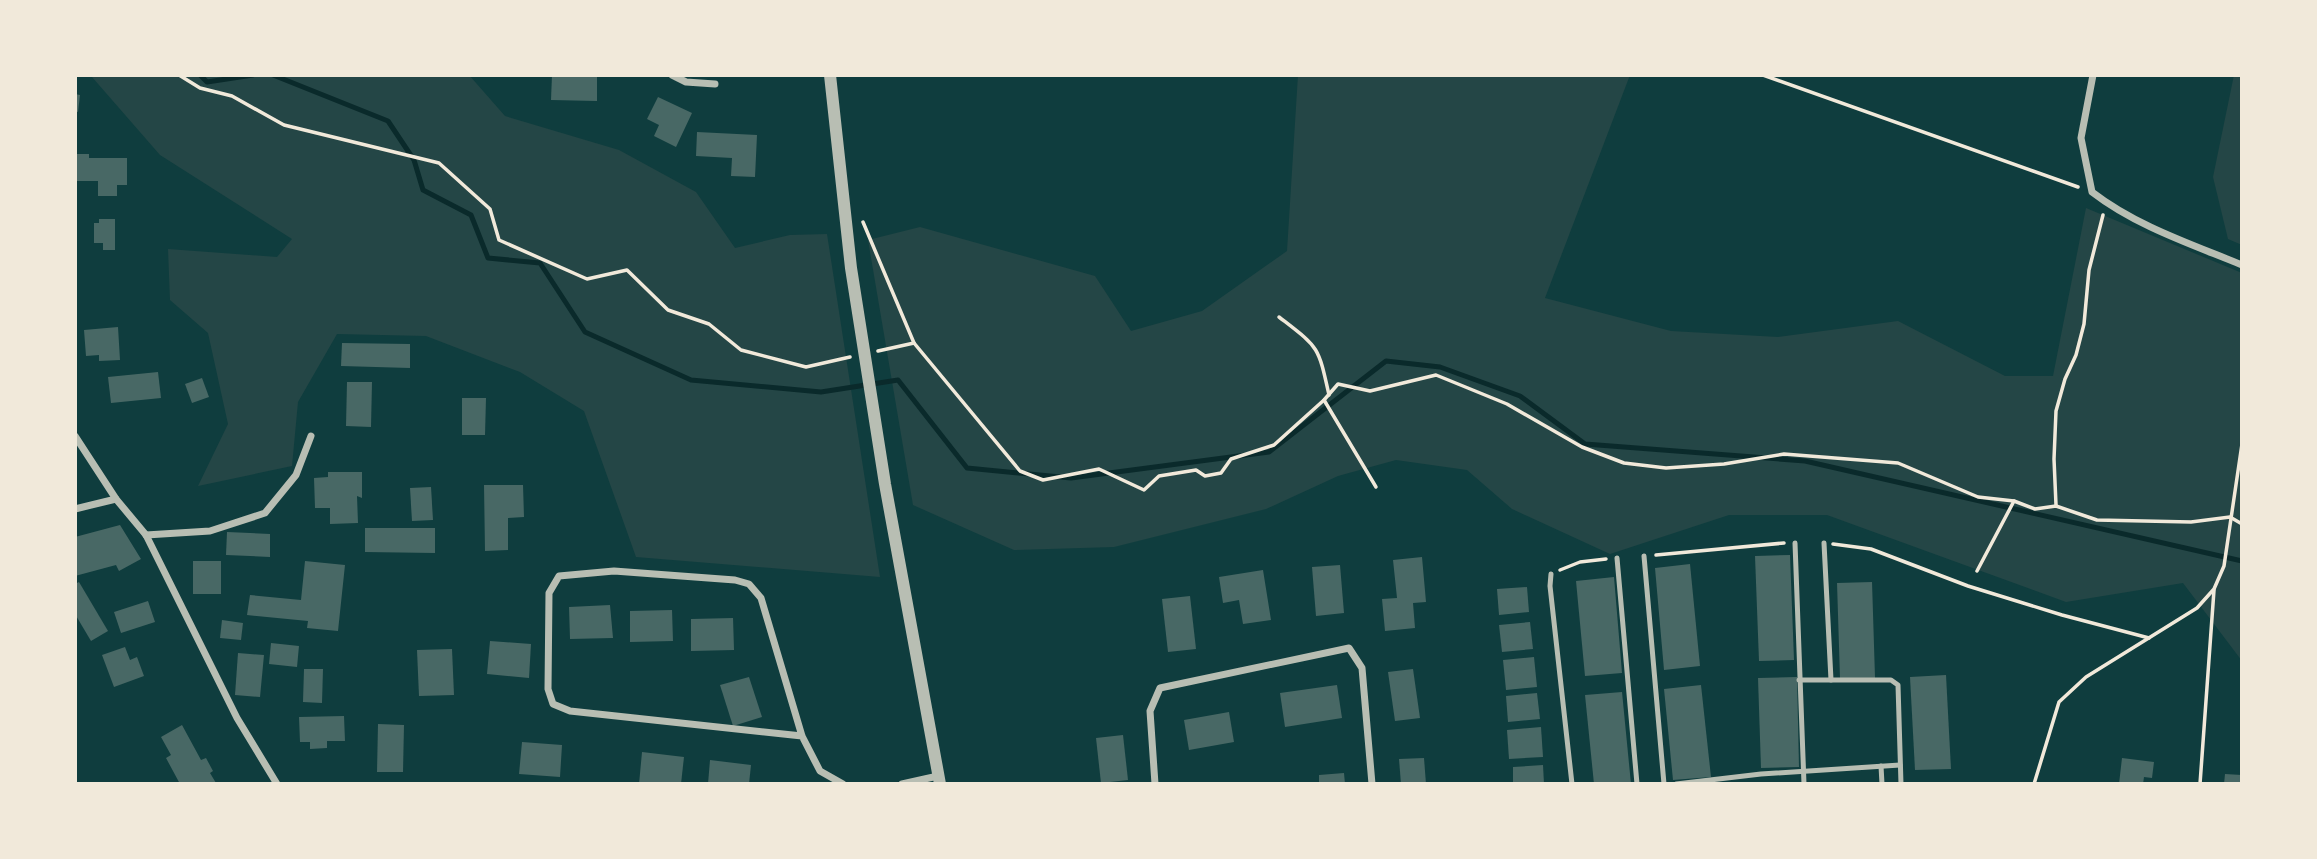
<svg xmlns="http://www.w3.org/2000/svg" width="2317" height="859" font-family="Poppins,sans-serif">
  <rect width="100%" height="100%" fill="#0f3d3e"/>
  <!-- green -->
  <g fill="#244646">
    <polygon points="75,75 469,75 505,116 619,150 696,192 735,248 790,235 827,234 880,577 636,557 584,411 520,372 426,336 337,334 298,402 292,466 198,486 228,424 208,333 170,300 168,249 277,257 292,239 160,155 92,77"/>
    <polygon points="1298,75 1630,75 1545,298 1671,331 1778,337 1898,321 2005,376 2053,376 2086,208 2242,273 2242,661 2183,583 2066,602 1827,515 1729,515 1610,554 1512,509 1467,470 1396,460 1338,476 1266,509 1114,547 1014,550 913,505 868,240 920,227 1095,276 1131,331 1202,311 1287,251"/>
    <polygon points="2234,75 2242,75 2242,245 2228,239 2213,177"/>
  </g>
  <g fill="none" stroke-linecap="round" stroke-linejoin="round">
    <!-- stream -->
    <g stroke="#0a2a2b" stroke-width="5">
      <polyline points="200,75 207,82 253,75"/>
      <polyline points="273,75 388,121 414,160 423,190 471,215 488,258 540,263 585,332 691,380 821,392 898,380 967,468 1071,478 1269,452 1386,361 1440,367 1520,396 1585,444 1805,461 2242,561"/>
    </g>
  </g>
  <!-- building -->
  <g fill="#486865">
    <polygon points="552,75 597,75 597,101 551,100"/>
    <polygon points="75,94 80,95 78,112 75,111"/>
    <polygon points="658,97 692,113 676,147 654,136 659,125 647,119"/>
    <polygon points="697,132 757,135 755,177 731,176 732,158 696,156"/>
    <polygon points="75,154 89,154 89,158 127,158 127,185 117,185 117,196 98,196 98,181 75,181"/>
    <polygon points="99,219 115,219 115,250 103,250 103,243 94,243 94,223 99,223"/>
    <polygon points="118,327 120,360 99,361 99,355 86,356 84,330"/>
    <polygon points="342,343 410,344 410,368 341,366"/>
    <polygon points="158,372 161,398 111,403 108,377"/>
    <polygon points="202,378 209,397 192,403 185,384"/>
    <polygon points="347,382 372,382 371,427 346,426"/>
    <polygon points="462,398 486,398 485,435 462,435"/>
    <polygon points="328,472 362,472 362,498 357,496 358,523 330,524 330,508 315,508 314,478 328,477"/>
    <polygon points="484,485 523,485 524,517 508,518 508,550 485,551"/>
    <polygon points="431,487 433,520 412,521 410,488"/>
    <polygon points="120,525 141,559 119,571 116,565 75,576 75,537"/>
    <polygon points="365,528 435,528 435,553 365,552"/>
    <polygon points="227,532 270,534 270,557 226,555"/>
    <polygon points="1790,555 1794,660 1759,661 1755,556"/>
    <polygon points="1422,557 1426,602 1413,603 1415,628 1385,631 1382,599 1397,598 1393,560"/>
    <rect x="193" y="561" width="28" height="33"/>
    <polygon points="305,561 345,565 338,631 307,628 308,621 247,615 250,595 301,600"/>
    <polygon points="1690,564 1700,666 1664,670 1655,568"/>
    <polygon points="1340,565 1344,613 1316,616 1312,567"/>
    <polygon points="1263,570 1271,620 1243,624 1239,600 1223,603 1219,577"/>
    <polygon points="1614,577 1622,673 1585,676 1576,581"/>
    <polygon points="79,582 108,631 91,641 75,614 75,584"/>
    <polygon points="1872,582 1875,678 1840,679 1837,583"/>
    <polygon points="1527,587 1529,612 1499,615 1497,589"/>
    <polygon points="1190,596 1196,649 1168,652 1162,599"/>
    <polygon points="148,601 155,622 121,633 114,612"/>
    <polygon points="610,605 613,638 570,639 569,607"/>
    <polygon points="672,610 673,641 630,642 630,611"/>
    <polygon points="733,618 734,650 691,651 691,619"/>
    <polygon points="222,620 243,623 241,640 220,638"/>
    <polygon points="1530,622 1533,649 1502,652 1499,625"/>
    <polygon points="490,641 531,644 529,678 487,674"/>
    <polygon points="271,643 299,646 297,667 269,664"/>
    <polygon points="125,647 130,660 137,657 144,676 114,687 102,655"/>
    <polygon points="452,649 454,695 419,696 417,650"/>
    <polygon points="238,653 264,655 260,697 235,695"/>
    <polygon points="1534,657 1537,687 1506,690 1503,660"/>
    <polygon points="304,669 323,669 322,703 303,702"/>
    <polygon points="1413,669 1420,718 1395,721 1388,672"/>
    <polygon points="1946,675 1951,769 1915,770 1910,677"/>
    <polygon points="749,677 762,717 733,726 720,685"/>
    <polygon points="1797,677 1799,767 1761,768 1758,678"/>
    <polygon points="1337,685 1342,718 1285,727 1280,693"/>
    <polygon points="1701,685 1711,777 1673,780 1664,689"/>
    <polygon points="1622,692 1631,784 1594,784 1585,695"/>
    <polygon points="1537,693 1540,719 1508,722 1506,696"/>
    <polygon points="1229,712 1234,742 1189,750 1184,720"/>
    <polygon points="344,716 345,741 327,741 327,748 310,749 310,742 300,742 299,717"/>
    <polygon points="378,724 404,725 403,772 377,772"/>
    <polygon points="182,725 201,760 206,758 213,771 210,773 216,783 180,784 166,758 171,755 161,737"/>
    <polygon points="1541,727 1543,757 1509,759 1507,730"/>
    <polygon points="1123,735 1128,780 1101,783 1096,738"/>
    <polygon points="522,742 562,745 560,777 519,774"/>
    <polygon points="642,752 684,757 681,784 639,784"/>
    <polygon points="1424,758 1426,784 1401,784 1399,759"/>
    <polygon points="2122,758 2154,762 2152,778 2144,777 2143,784 2119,784"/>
    <polygon points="710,760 751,765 749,784 708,784"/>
    <polygon points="1543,765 1544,784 1513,784 1513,767"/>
    <polygon points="1344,773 1345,784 1319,784 1319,775"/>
    <polygon points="2225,774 2242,775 2242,784 2224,784"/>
  </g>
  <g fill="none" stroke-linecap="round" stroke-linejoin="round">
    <!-- path -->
    <g stroke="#f1e9da" stroke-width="3.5">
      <polyline points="179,75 200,88 232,96 284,125 439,163 490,209 499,240 587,279 627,270 668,310 709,324 741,350 806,367 850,357"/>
      <polyline points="1763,75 2078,187"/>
      <polyline points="863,222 914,343"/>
      <path d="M1279,317c40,31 39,28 50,78"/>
      <polyline points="878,351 914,343 1020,471 1043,480 1099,469 1144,490 1159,476 1196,470 1205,476 1221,473 1231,459 1274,445 1324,400 1338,384 1370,391 1436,375 1507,404 1582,447 1624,463 1666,468 1724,464 1784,454 1898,463 1978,497 2014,501 2035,509 2056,506 2097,520 2191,522 2230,517 2242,524"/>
      <polyline points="1324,400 1376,487"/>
      <polyline points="2056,505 2054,459 2056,411 2065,379 2076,355 2084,324 2089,270 2103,215"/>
      <polyline points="1833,544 1871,549 1968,586 2062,615 2149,638"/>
      <polyline points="1656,555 1784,543"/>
      <polyline points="1560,570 1580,562 1606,559"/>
      <polyline points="1977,571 2014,501"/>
      <polyline points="2034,784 2059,702 2086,677 2197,608 2214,589 2224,566 2242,444"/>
      <polyline points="2200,784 2214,590"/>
    </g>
    <!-- service -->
    <g stroke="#b8beb3" stroke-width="5">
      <polyline points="1795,543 1804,784"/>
      <polyline points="1644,556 1664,784"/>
      <polyline points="1617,558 1637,784"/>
      <polyline points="1551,574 1550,586 1572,784"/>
      <polyline points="1799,680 1831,680 1824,543"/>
      <polyline points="1831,680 1891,680 1898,685 1901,784"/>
      <polyline points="1881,766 1882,784"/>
      <polyline points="1676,784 1761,774 1900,765"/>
    </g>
    <!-- minor -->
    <g stroke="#b8beb3" stroke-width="7">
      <polyline points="672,75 686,82 715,84"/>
      <path d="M2093,75l-12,63 11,54c44,34 99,52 150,73"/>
      <polyline points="75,436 116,499 146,535 237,718 277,784"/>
      <polyline points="75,509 116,499"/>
      <polyline points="146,535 210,531 265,513 296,475 311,436"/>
      <polyline points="802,736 570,711 553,704 548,689 549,593 559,576 614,571 735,580 749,584 761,598 802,736 820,771 843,784"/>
      <polyline points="902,784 938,776"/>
      <polyline points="1155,784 1150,711 1160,688 1349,648 1362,668 1372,784"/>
    </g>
    <!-- tertiary -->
    <polyline stroke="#b8beb3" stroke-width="12" points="830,75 851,268 885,484 940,784"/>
  </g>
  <!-- border -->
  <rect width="2317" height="859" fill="none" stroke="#f1e9da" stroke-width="154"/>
</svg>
